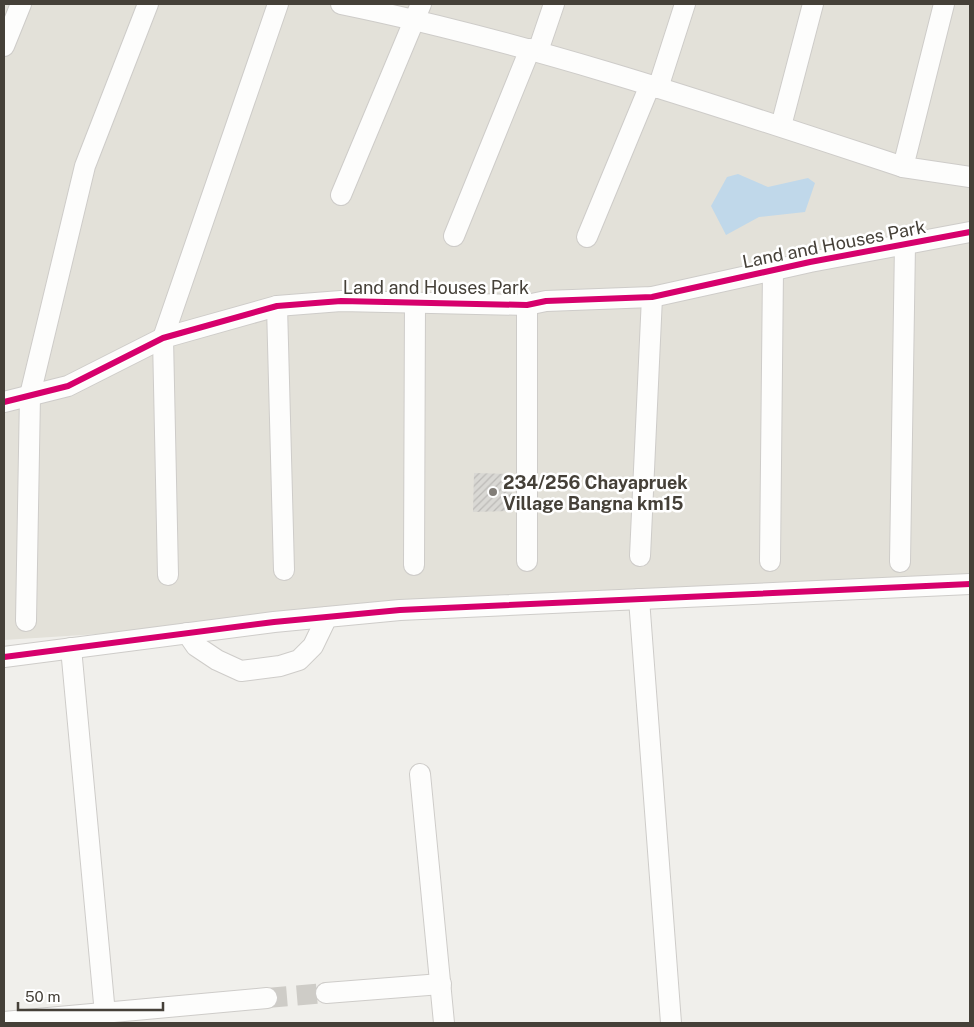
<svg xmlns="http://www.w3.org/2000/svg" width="974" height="1027" font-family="'Public Sans',sans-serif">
  <defs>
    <pattern id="building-hatch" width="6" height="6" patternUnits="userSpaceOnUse" patternTransform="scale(1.25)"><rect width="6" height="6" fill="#d9d8d4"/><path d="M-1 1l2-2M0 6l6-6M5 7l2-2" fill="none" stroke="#bcbab7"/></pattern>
  </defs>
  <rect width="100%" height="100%" fill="#f0efeb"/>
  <!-- residential -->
  <polygon fill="#e3e1d9" points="4,4 970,4 970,587 443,612 4,640"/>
  <!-- water -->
  <polygon fill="#c0d8ea" points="738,174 768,187 808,178 815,183 805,212 759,217 726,235 711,206 727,177"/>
  <!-- building -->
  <polygon fill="url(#building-hatch)" points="474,473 511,474 512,511 473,512"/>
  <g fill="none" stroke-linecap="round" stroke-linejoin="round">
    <!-- minor-tunnel -->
    <polyline stroke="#ceccc7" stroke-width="20" stroke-dasharray="20 10" stroke-linecap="butt" points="267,998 326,993"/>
    <defs>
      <g id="minor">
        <path d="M341,4c191,39 377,102 562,163"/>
        <polyline points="944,4 903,167 970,177"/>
        <polyline points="4,46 21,4"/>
        <polyline points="538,51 554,4"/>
        <polyline points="658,88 685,4"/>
        <polyline points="781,126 813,4"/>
        <polyline points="341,195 421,4"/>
        <polyline points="454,236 530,49"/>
        <polyline points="587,237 650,85"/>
        <polyline points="527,305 527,561"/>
        <polyline points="277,306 284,570"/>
        <polyline points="4,402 68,386 163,338 277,306 341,301 527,305 546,301 652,297 810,262 970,232"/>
        <polyline points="640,556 652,297"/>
        <polyline points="770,561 773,270"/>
        <polyline points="900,562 905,244"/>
        <polyline points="414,565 415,302"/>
        <polyline points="168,575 163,338 278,4"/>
        <polyline points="639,599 671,1023"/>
        <polyline points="26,621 30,395 85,166 148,4"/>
        <polyline points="187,633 196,646 217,660 241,671 280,666 299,660 313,646 327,617"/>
        <polyline points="71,648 105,1014"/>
        <polyline points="4,657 274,622 400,610 970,584"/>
        <polyline points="420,774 444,1023"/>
        <polyline points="326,993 441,984"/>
        <polyline points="4,1022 267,998"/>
      </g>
    </defs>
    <!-- minor casing -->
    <use href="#minor" stroke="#ceccc9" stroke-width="22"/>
    <!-- minor -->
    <use href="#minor" stroke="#fdfdfc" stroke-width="20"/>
    <defs>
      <g id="cycleway">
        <polyline points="4,402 68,386 163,338 277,306 341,301 527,305 546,301 652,297 810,262 970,232"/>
        <polyline points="4,657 274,622 400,610 970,584"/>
      </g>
    </defs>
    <!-- cycleway casing -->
    <use href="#cycleway" stroke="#fff" stroke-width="9"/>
    <!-- cycleway -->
    <use href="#cycleway" stroke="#d6006c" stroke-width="6"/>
  </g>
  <!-- markers -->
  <circle fill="#817d77" stroke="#fff" stroke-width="2" cx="493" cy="492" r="5"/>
  <g text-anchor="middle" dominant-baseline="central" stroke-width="5" stroke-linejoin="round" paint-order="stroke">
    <!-- street labels -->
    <g font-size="18" fill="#454038" stroke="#fff">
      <text transform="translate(834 244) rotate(-11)">Land and Houses Park</text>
      <text x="436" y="287">Land and Houses Park</text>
    </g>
    <!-- poi labels -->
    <g font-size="18" font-weight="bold" fill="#454038" stroke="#fff" text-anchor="start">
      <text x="503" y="482">234/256 Chayapruek<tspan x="503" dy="21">Village Bangna km15</tspan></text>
    </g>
  </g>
  <!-- border -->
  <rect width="974" height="1027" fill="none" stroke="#454038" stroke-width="10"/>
  <!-- scale -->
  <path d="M18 1002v8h145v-8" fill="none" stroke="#454038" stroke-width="2.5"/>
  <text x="25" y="1002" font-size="15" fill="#454038" stroke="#ffffff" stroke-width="4" paint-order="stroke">50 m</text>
</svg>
